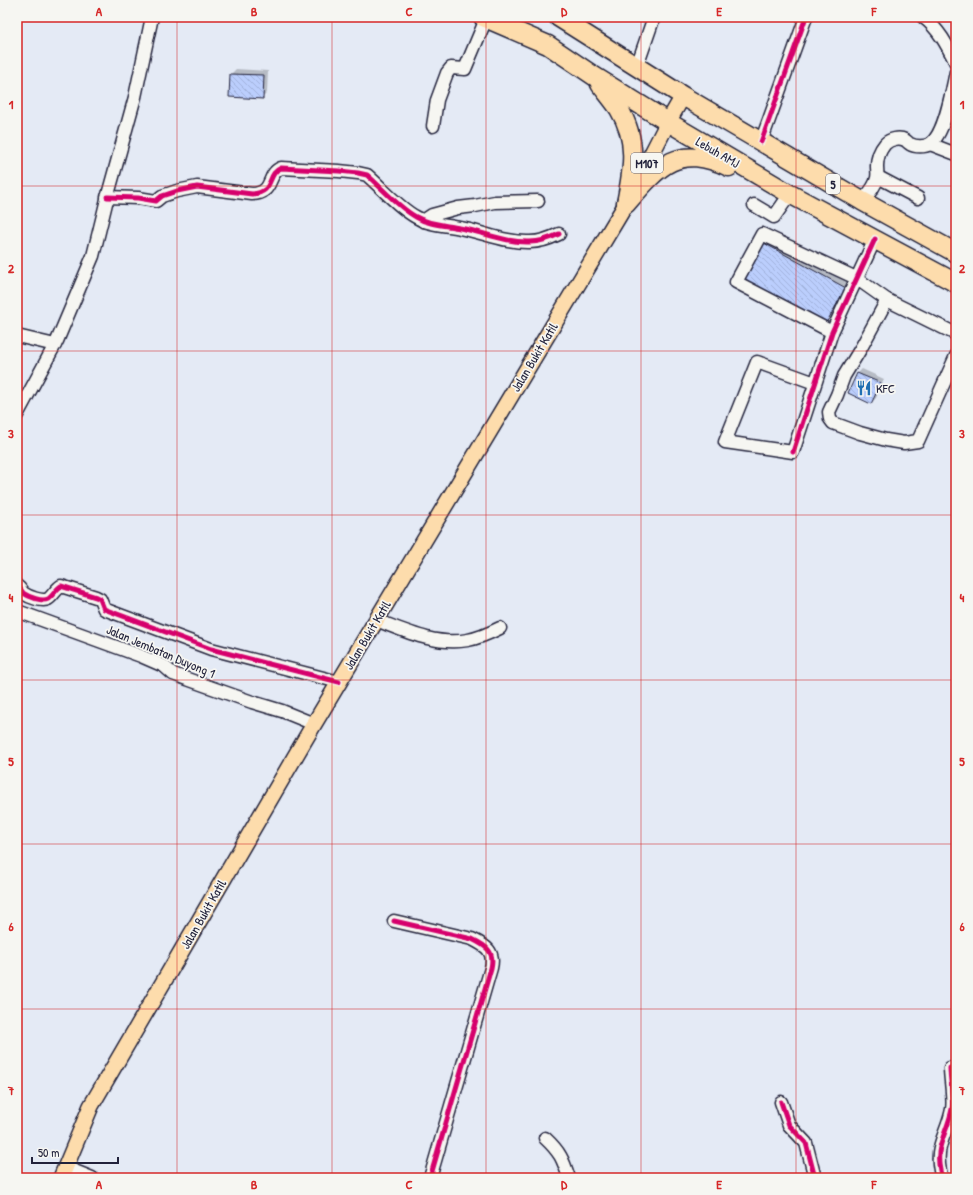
<svg xmlns="http://www.w3.org/2000/svg" width="973" height="1195" font-family="'Patrick Hand',sans-serif">
  <defs>
    <pattern id="building-back-hatch" width="6" height="6" patternUnits="userSpaceOnUse"><rect width="6" height="6" fill="#bbcefd"/><path d="M-1 5l2 2M0 0l6 6M5-1l2 2" fill="none" stroke="#a0b1da"/></pattern>
  </defs>
  <rect width="100%" height="100%" fill="#e4eaf5"/>
  <filter id="ink" filterUnits="userSpaceOnUse"><feTurbulence type="fractalNoise" baseFrequency=".025" numOctaves="2"/><feDisplacementMap in="SourceGraphic" scale="8" xChannelSelector="R" yChannelSelector="G"/><feConvolveMatrix kernelMatrix="1 2 1 2 8 2 1 2 1" color-interpolation-filters="sRGB"/></filter>
  <g filter="url(#ink)">
    <!-- shadow -->
    <g fill="#0003">
      <polygon points="236,69 268,71 267,93 262,98 230,96 231,74"/>
      <polygon points="772,233 855,278 835,314 825,323 763,243"/>
      <polygon points="862,369 884,379 876,398 871,403 858,373"/>
    </g>
    <!-- building -->
    <g fill="url(#building-back-hatch)" stroke="#22223b">
      <polygon points="230,74 264,75 263,99 229,97"/>
      <polygon points="762,242 846,288 825,325 741,279"/>
      <polygon points="857,373 881,383 871,404 848,393"/>
    </g>
    <g fill="none" stroke-linecap="round" stroke-linejoin="round">
      <defs>
        <g id="minor">
          <path d="M923,17c16,12 24,28 33,46"/>
          <polyline points="637,66 654,17"/>
          <polyline points="433,126 437,100 447,73 451,68 465,69 486,19"/>
          <polyline points="761,142 806,17"/>
          <polyline points="930,144 956,154"/>
          <polyline points="878,177 918,198"/>
          <path d="M107,197l31,1 18,3 6,-5 15,-5 20,-4 55,7c23,-1 14,-20 29,-26l58,3 19,2 9,2c15,13 32,33 49,42 13,8 30,8 44,11 23,4 46,15 70,14 11,0 19,-3 29,-8"/>
          <path d="M862,201c6,-7 13,-13 15,-23 1,-4 0,-8 0,-12 0,-8 3,-16 8,-22 5,-5 14,-7 20,-4 2,1 3,3 5,4 5,3 15,3 20,0 15,-10 22,-54 26,-72"/>
          <polyline points="754,205 774,217 790,194"/>
          <polyline points="423,221 432,215 458,208 475,206 495,202 538,201"/>
          <polyline points="887,300 861,348 844,376 837,395 829,412 830,419 833,423 860,433 886,440 904,443 918,441 956,356"/>
          <polyline points="832,332 736,282 762,234 856,278 887,300 956,334"/>
          <polyline points="17,336 55,345"/>
          <polyline points="815,383 757,362 725,442 793,452 832,332 875,239"/>
          <polyline points="17,415 57,341 93,256 109,191 135,97 152,17"/>
          <path d="M17,586c3,2 4,4 6,7 6,4 19,9 25,6 4,-2 8,-10 13,-13l35,11 4,2 4,10 107,40 128,33"/>
          <polyline points="20,612 141,656 164,666 173,674 252,702 282,711 314,724"/>
          <path d="M376,620c29,11 60,26 92,20 11,-2 22,-7 32,-12"/>
          <path d="M394,921l78,18c14,7 23,12 19,29l-61,210"/>
          <polyline points="781,1102 789,1125 806,1143 815,1178"/>
          <path d="M545,1138c15,14 18,21 24,40"/>
          <polyline points="65,1167 92,1178"/>
          <path d="M942,1178c-10,-31 5,-42 10,-69 2,-9 -2,-31 -2,-41"/>
        </g>
        <polyline id="major" points="61,1178 91,1106 314,724 626,204 668,122 683,96"/>
        <g id="highway">
          <polyline points="483,17 548,45 594,76 668,122 790,194 956,283"/>
          <polyline points="558,17 683,96 862,201 956,253"/>
          <path d="M600,84c6,8 13,16 19,25 19,31 14,60 7,94"/>
          <path d="M626,204c33,-38 51,-61 103,-37"/>
        </g>
      </defs>
      <!-- minor casing -->
      <use href="#minor" stroke="#22223b" stroke-width="15"/>
      <!-- major casing -->
      <use href="#major" stroke="#22223b" stroke-width="18"/>
      <!-- highway casing -->
      <use href="#highway" stroke="#22223b" stroke-width="21"/>
      <!-- minor -->
      <use href="#minor" stroke="#f6f6f2" stroke-width="12"/>
      <!-- major -->
      <use href="#major" stroke="#fddcac" stroke-width="15"/>
      <!-- highway -->
      <use href="#highway" stroke="#fddcac" stroke-width="18"/>
      <defs>
        <g id="cycleway">
          <polyline points="761,142 806,17"/>
          <path d="M107,197l31,1 18,3 6,-5 15,-5 20,-4 55,7c23,-1 14,-20 29,-26l58,3 19,2 9,2c15,13 32,33 49,42 13,8 30,8 44,11 23,4 46,15 70,14 11,0 19,-3 29,-8"/>
          <polyline points="793,452 832,332 875,239"/>
          <path d="M17,586c3,2 4,4 6,7 6,4 19,9 25,6 4,-2 8,-10 13,-13l35,11 4,2 4,10 107,40 128,33"/>
          <path d="M394,921l78,18c14,7 23,12 19,29l-61,210"/>
          <polyline points="781,1102 789,1125 806,1143 815,1178"/>
          <path d="M942,1178c-10,-31 5,-42 10,-69 2,-9 -2,-31 -2,-41"/>
        </g>
      </defs>
      <!-- cycleway casing -->
      <use href="#cycleway" stroke="#f6f6f2" stroke-width="8"/>
      <!-- cycleway -->
      <use href="#cycleway" stroke="#d6006c" stroke-width="5"/>
    </g>
  </g>
  <!-- grid -->
  <path fill="none" stroke="#d62828" stroke-width="1" stroke-opacity="0.55" d="M177,17v1161M332,17v1161M486,17v1161M641,17v1161M796,17v1161M17,186h939M17,351h939M17,515h939M17,680h939M17,844h939M17,1009h939"/>
  <!-- icons -->
  <defs>
    <symbol id="restaurant-bare" viewBox="-9 -9 18 18"><path d="M-5-6h1v4h1v-4h1v4h1v-4h1v5L-1.5 .5V6h-2V.5L-5-1ZM5-6V6H3V1.5H1.5Q1.5-4 5-6Z" fill="#1f6fb2" stroke="#f6f6f2" stroke-width="2.5" paint-order="stroke"/></symbol>
  </defs>
  <g fill-rule="evenodd">
    <use href="#restaurant-bare" x="853" y="377" width="22" height="22"/>
  </g>
  <g text-anchor="middle" dominant-baseline="central" stroke-width="3.5" stroke-linejoin="round" paint-order="stroke">
    <!-- shield labels -->
    <g fill="#f6f6f2" stroke="#626272" stroke-width="1">
      <rect x="631" y="153" width="32" height="20" rx="3"/>
      <rect x="826" y="174" width="14" height="20" rx="3"/>
    </g>
    <g font-size="12" font-weight="bold" fill="#22223b">
      <text x="647" y="163">M107</text>
      <text x="833" y="184">5</text>
    </g>
    <!-- street labels -->
    <g font-size="13" fill="#22223b" stroke="#f6f6f2">
      <text transform="translate(718 152) rotate(30)">Lebuh AMJ</text>
      <text transform="translate(534 357) rotate(-59)">Jalan Bukit Katil</text>
      <text transform="translate(367 635) rotate(-59)">Jalan Bukit Katil</text>
      <text transform="translate(161 651) rotate(23)">Jalan Jembatan Duyong 1</text>
      <text transform="translate(203 914) rotate(-60)">Jalan Bukit Katil</text>
    </g>
    <!-- poi labels -->
    <g font-size="13" fill="#22223b" stroke="#f6f6f2" text-anchor="start">
      <text x="876" y="388">KFC</text>
    </g>
  </g>
  <!-- margin -->
  <rect width="973" height="1195" fill="none" stroke="#f6f6f2" stroke-width="44"/>
  <!-- scale -->
  <path d="M32 1157v6h86v-6" fill="none" stroke="#22223b" stroke-width="2"/>
  <text x="38" y="1157" font-size="12" fill="#22223b" stroke="#f6f6f2" stroke-width="3" paint-order="stroke">50 m</text>
  <rect x="22" y="22" width="929" height="1151" fill="none" stroke="#d62828" stroke-width="1.5"/>
  <g font-size="13" text-anchor="middle" font-weight="bold" fill="#d62828">
    <text x="99" y="16">A</text>
    <text x="254" y="16">B</text>
    <text x="409" y="16">C</text>
    <text x="564" y="16">D</text>
    <text x="719" y="16">E</text>
    <text x="874" y="16">F</text>
    <text x="11" y="109">1</text>
    <text x="962" y="109">1</text>
    <text x="11" y="273">2</text>
    <text x="962" y="273">2</text>
    <text x="11" y="438">3</text>
    <text x="962" y="438">3</text>
    <text x="11" y="602">4</text>
    <text x="962" y="602">4</text>
    <text x="11" y="766">5</text>
    <text x="962" y="766">5</text>
    <text x="11" y="931">6</text>
    <text x="962" y="931">6</text>
    <text x="11" y="1095">7</text>
    <text x="962" y="1095">7</text>
    <text x="99" y="1189">A</text>
    <text x="254" y="1189">B</text>
    <text x="409" y="1189">C</text>
    <text x="564" y="1189">D</text>
    <text x="719" y="1189">E</text>
    <text x="874" y="1189">F</text>
  </g>
</svg>
